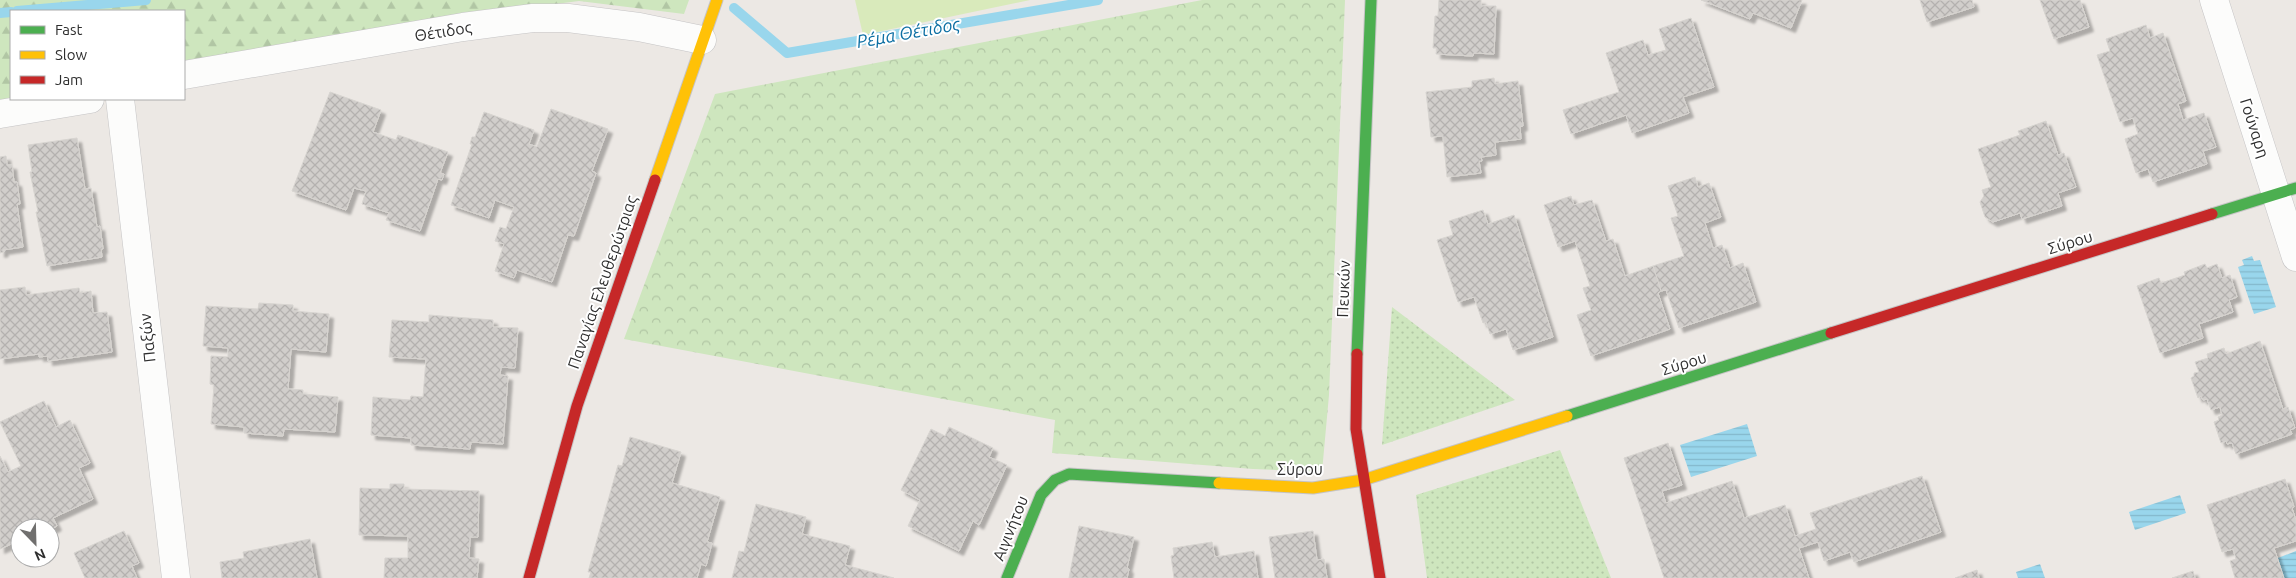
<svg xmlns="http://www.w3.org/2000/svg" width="2296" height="578" font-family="Ubuntu,sans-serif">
  <defs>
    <pattern id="forest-firs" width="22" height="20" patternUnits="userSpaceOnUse" patternTransform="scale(1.25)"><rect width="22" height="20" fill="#cee6be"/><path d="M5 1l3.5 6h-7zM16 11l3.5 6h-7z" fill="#b1c6a4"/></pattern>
    <pattern id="park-crowns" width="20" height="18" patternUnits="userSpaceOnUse" patternTransform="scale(1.25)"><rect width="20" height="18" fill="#cee6be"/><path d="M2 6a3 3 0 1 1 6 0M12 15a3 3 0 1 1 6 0" fill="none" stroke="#b1c6a4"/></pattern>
    <pattern id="garden-dots" width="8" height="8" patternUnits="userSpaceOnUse" patternTransform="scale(1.25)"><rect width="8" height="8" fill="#cee6be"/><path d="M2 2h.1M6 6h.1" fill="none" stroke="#b1c6a4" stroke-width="1.8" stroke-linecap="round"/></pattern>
    <pattern id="water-rules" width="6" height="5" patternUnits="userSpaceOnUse" patternTransform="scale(1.25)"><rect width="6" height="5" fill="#99d6ec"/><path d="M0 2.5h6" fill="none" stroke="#84b8cb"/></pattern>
    <pattern id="building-cross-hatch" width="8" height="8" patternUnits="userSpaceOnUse" patternTransform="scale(1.25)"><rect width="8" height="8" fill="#d1cecb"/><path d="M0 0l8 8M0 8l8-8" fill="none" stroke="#b4b1af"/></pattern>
    <filter id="shadow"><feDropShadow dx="4.5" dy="4.5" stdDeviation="1" flood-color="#0004"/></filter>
  </defs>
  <rect width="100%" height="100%" fill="#ece8e4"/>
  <!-- forest -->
  <polygon fill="url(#forest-firs)" points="0,0 689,0 684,14 579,1 507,10 184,64 184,11 11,11 11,99 0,104"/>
  <!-- park -->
  <polygon fill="url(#park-crowns)" points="1202,0 1345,0 1329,395 1322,472 1253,469 1052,453 1055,420 624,339 715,94"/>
  <!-- garden -->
  <g fill="url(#garden-dots)">
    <polygon points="1392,307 1515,400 1382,445"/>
    <polygon points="1560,450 1611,578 1427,578 1416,495"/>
  </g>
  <!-- pitch -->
  <polygon fill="#d9eabb" points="855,0 1030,0 863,35"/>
  <!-- water -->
  <g fill="url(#water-rules)">
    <polygon points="2252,256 2254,261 2260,260 2276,307 2254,314 2238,267 2244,265 2242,260"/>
    <polygon points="1747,424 1757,456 1691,477 1680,445"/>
    <polygon points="2180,495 2186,513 2135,530 2129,512"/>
    <polygon points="2296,551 2296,578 2284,578 2278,558"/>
    <polygon points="2040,564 2045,578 2018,578 2016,572"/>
  </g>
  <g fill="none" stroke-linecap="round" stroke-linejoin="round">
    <!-- stream -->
    <g stroke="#99d6ec" stroke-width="10">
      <polyline points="734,8 787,53 1098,0"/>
      <polyline points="17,11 146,0"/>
      <polyline points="0,13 11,12"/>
    </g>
  </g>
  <!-- building -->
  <g fill="url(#building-cross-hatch)" stroke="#d7d4d0" filter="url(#shadow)">
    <polygon points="1439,0 1481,0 1481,6 1496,6 1494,54 1474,53 1473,56 1436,54 1437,48 1433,48 1435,16 1438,16"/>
    <polygon points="1701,0 1802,0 1791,28 1753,13 1750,19"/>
    <polygon points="1920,0 1972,0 1974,7 1927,22"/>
    <polygon points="2040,0 2080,0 2089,27 2054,39"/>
    <polygon points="1691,18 1714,87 1683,97 1689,113 1632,133 1626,115 1571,134 1563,110 1619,92 1606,53 1643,40 1648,55 1666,50 1659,29"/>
    <polygon points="2146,25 2150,38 2163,33 2186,101 2178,104 2183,120 2204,113 2216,147 2203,151 2207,164 2153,182 2148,169 2136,173 2125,139 2138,134 2133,118 2120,122 2097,55 2110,51 2106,39"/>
    <polygon points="1494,78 1495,84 1518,81 1523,126 1520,127 1521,139 1495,142 1496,155 1481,157 1482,161 1479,161 1481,173 1447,177 1443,136 1431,137 1426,92 1472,87 1472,81"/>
    <polygon points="330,92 381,110 373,132 396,140 398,135 448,152 440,173 444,174 442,180 438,179 420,231 386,220 389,213 362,204 366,191 354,188 346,210 292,191"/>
    <polygon points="551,109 608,129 592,171 596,173 574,236 568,235 552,282 517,270 514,278 495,271 504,244 495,241 500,227 506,229 514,207 495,200 489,218 451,205 472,144 470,144 472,137 475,137 484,112 534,130 529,144 537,147"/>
    <polygon points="2046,121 2058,155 2064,153 2076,187 2058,193 2062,206 2022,219 2020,213 1993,222 1985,217 1980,202 1984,196 1982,190 1991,187 1978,149 2020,135 2018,131"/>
    <polygon points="77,138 85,189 91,188 97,227 100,226 103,249 101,249 102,257 47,266 36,212 38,212 30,172 32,172 28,145"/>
    <polygon points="6,156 7,165 12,165 14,182 17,182 20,204 17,204 23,247 3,250 4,252 0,253 0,157"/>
    <polygon points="1695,177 1698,187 1709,183 1721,217 1705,223 1713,248 1722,245 1730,268 1743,263 1756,302 1679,328 1666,290 1661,291 1653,266 1684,256 1671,218 1678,216 1668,186"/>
    <polygon points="1571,196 1574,205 1592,200 1606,241 1613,239 1625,276 1653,266 1661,291 1658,293 1670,329 1591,356 1577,315 1591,310 1583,288 1590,286 1575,241 1558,247 1544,205"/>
    <polygon points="1483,210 1488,224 1514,215 1553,337 1513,350 1506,329 1490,334 1486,322 1483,323 1474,297 1458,302 1437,240 1453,235 1449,221"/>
    <polygon points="2205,264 2207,268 2217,264 2222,278 2230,275 2237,297 2229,300 2233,312 2199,324 2203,338 2160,353 2137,286 2159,278 2161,283 2185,275 2184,272"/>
    <polygon points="25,287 26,295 79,288 80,293 91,291 93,313 107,312 112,352 48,361 48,356 39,357 39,354 0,359 0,290"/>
    <polygon points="259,303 293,305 293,311 329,314 326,352 291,349 288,389 303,390 303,394 338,397 335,432 284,429 283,436 244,433 244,427 211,424 214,385 210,384 211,356 228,357 228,348 203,346 206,306 258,309"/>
    <polygon points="429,315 493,320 493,327 518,328 515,368 501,367 500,375 508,376 503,444 471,442 470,449 411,445 411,438 371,435 373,397 410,400 411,396 423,397 426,359 389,357 392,320 429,322"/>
    <polygon points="2260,341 2283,409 2288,407 2295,428 2290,430 2292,434 2236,454 2232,443 2227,444 2226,441 2221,443 2214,422 2219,420 2218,417 2222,415 2220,407 2211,410 2207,399 2203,400 2201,396 2198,398 2191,378 2194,376 2194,373 2199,372 2195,362 2208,358 2207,354 2224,348 2226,354"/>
    <polygon points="44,401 56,427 70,420 90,463 79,468 93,499 53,518 57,526 50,530 50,528 20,528 20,544 18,541 0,549 0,456 8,472 21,466 0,422"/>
    <polygon points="949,427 993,448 989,457 1007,465 979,525 973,521 959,551 908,526 920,500 901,490 931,429 945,436"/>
    <polygon points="630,437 681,452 672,483 720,497 707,542 712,543 706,566 701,564 697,578 589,578 591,572 588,572 618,465 622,466"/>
    <polygon points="1668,443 1682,485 1662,491 1666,503 1732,481 1744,518 1785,505 1795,536 1816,529 1810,513 1922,476 1941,532 1854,562 1850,552 1824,561 1818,542 1799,548 1809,578 1664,578 1624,458"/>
    <polygon points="2285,479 2294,507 2292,508 2296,520 2296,541 2274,548 2284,578 2235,578 2230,561 2236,559 2233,549 2222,552 2207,505"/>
    <polygon points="390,484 404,484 404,489 479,491 478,537 470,537 469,558 479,559 477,578 384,578 385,558 408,558 408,536 359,535 360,488 390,489"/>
    <polygon points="756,504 806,517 802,534 850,546 845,565 894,578 732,578 739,551 744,552"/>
    <polygon points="1079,526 1134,537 1127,568 1129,569 1127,578 1069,578"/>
    <polygon points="124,531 139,563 132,566 137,578 85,578 74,553"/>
    <polygon points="1313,531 1317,560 1324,559 1327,578 1275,578 1269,537"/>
    <polygon points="310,539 317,578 222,578 220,562 244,558 243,552"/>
    <polygon points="1212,542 1215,557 1254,551 1258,578 1174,578 1171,556 1174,555 1173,548"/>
    <polygon points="1977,570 1979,578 1955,578"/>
    <polygon points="2193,571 2195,578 2172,578"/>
  </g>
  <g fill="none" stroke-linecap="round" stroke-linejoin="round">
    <defs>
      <g id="street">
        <polyline points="2214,0 2296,257"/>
        <polyline points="184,75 463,27 533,18 568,18 639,27 702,40"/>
        <polyline points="120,99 176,578"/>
        <polyline points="0,114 90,99"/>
      </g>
      <g id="fast">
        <polyline points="2212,214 2296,188"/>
        <polyline points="1357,354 1371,0"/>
        <polyline points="1567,416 1831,333"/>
        <polyline points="1007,578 1041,495 1055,480 1069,474 1219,483"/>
      </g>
      <g id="slow">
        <polyline points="655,180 717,0"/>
        <polyline points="1219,483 1313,488 1363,480 1567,416"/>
      </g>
      <g id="jam">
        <polyline points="1831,333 2212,214"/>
        <polyline points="1357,354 1356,429 1380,578"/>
        <polyline points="529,578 577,406 655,180"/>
      </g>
    </defs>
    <!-- street casing -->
    <use href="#street" stroke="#c5c4c5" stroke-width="29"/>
    <!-- fast casing -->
    <use href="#fast" stroke="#c5c4c5" stroke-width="13"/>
    <!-- slow casing -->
    <use href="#slow" stroke="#c5c4c5" stroke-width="13"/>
    <!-- jam casing -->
    <use href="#jam" stroke="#c5c4c5" stroke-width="13"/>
    <!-- street -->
    <use href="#street" stroke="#fcfcfb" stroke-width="28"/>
    <!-- fast -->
    <use href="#fast" stroke="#4caf50" stroke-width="11"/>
    <!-- slow -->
    <use href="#slow" stroke="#ffc107" stroke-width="11"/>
    <!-- jam -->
    <use href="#jam" stroke="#c62828" stroke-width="11"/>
  </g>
  <g text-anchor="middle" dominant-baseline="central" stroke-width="4" stroke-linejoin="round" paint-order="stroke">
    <!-- street labels -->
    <g font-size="16" fill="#2e2e2e" stroke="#fff">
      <text transform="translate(443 31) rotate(-9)">Θέτιδος</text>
      <text transform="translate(2255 128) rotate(72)">Γούναρη</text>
      <text transform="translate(2070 242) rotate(-17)">Σύρου</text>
      <text transform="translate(602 282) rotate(-71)">Παναγίας Ελευθερώτριας</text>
      <text transform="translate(1343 289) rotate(-88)">Πευκών</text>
      <text transform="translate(147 338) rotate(-96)">Παξών</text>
      <text transform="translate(1684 363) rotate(-17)">Σύρου</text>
      <text x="1300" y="469">Σύρου</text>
      <text transform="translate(1010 528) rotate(-68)">Αιγινήτου</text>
    </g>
    <!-- water labels -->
    <g font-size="18" font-style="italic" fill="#0d6fa3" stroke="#fff">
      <text transform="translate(908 32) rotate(-10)">Ρέμα Θέτιδος</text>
    </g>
  </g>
  <!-- legend -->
  <rect x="10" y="10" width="175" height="90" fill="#ffffff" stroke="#ababab"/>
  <rect x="20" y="26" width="25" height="8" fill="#4caf50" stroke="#ababab"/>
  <text x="55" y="35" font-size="15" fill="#2e2e2e">Fast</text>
  <rect x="20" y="51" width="25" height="8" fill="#ffc107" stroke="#ababab"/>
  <text x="55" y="60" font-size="15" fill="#2e2e2e">Slow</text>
  <rect x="20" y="76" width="25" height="8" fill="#c62828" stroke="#ababab"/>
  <text x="55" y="85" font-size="15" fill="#2e2e2e">Jam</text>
  <!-- north arrow -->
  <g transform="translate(35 543) rotate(157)"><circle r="24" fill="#ffffff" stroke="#ababab"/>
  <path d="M0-4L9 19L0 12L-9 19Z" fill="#706f6e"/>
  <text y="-8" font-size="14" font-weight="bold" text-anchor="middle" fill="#2e2e2e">N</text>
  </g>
</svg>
